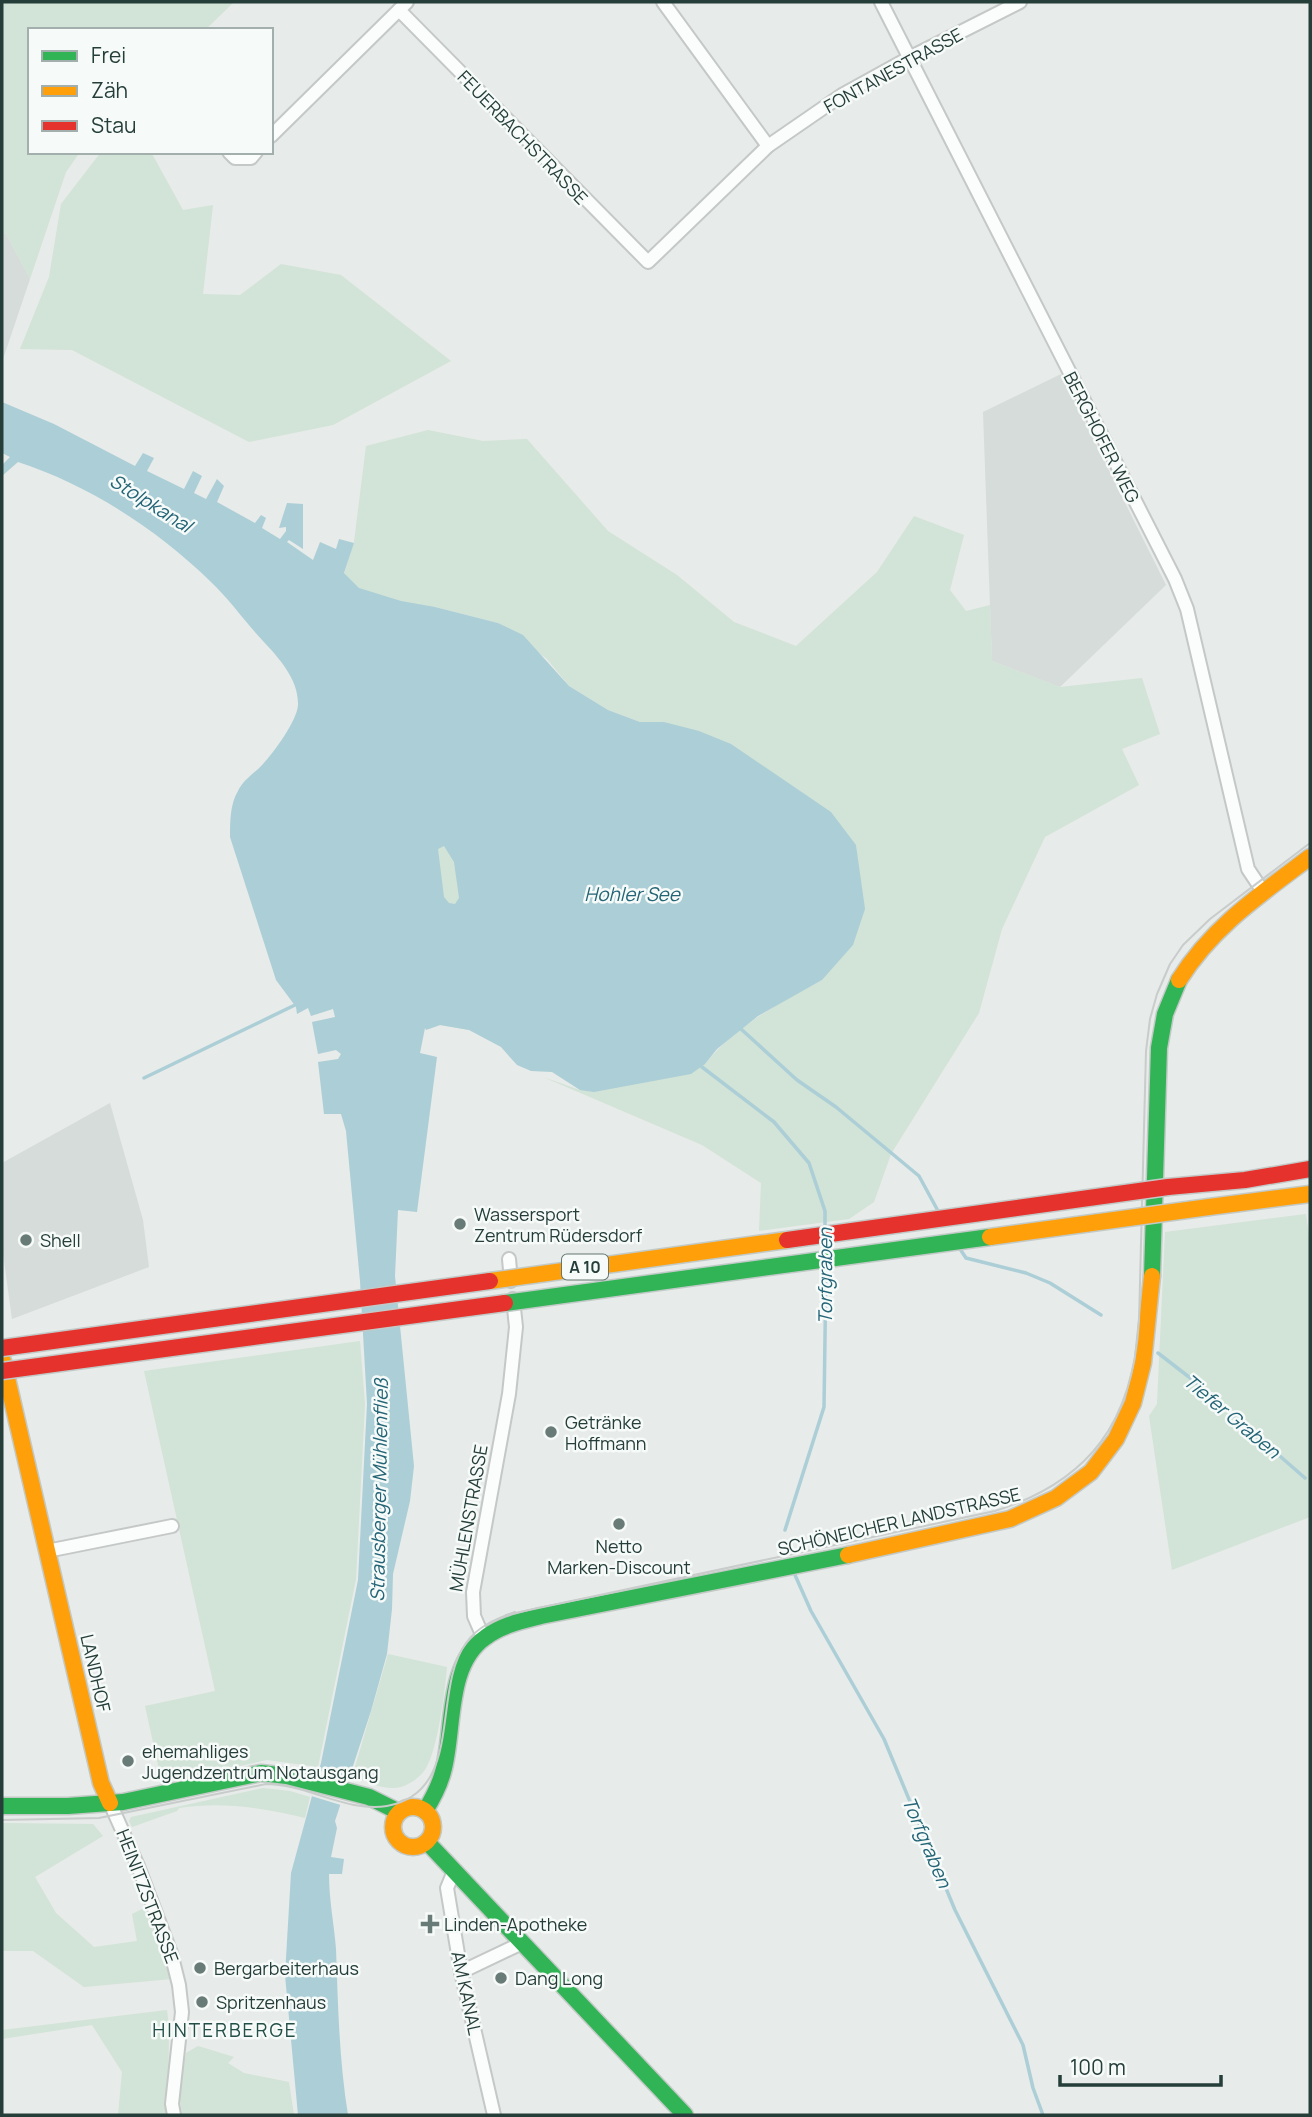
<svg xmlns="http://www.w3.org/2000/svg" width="1312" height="2117" font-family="Manrope,sans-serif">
  <rect width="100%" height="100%" fill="#e7ebe9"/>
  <!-- built -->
  <g fill="#d6dcd9">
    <polygon points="2,232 6,234 30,279 2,362"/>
    <polygon points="1061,374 1166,585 1060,687 992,661 983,412"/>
    <polygon points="110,1103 143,1220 149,1267 12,1319 2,1246 2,1163"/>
  </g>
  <!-- green -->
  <g fill="#d2e3d7">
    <polygon points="2,2 234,2 205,30 30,30 30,152 80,152 66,172 30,279 6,234 2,232"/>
    <polygon points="101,152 151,152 183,210 213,205 203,294 240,295 281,264 341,275 451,361 333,425 249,442 72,350 20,349 49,277 61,204"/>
    <path d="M428,430l55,11 44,-2 81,92 69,44 57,47 62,24 81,-74 37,-56 50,19 -14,55 16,21 24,-6 2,56 68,26 82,-9 18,56 -38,15 17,36 -94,52 -43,92 -23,84 -88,141 -17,48 -25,17 -90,12 2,-48 -59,-38 -159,-68 37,13 125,-26c31,-39 75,-61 117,-84l37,-105 -3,-30 -192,-123h-24l-32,-12 -39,-24 -22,-27 -49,-36 -63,-16 13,88 21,335 -29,-5 -11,4 -85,-455 10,-32 12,-96z"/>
    <polygon points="1306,1214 1310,1243 1310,1517 1172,1570 1149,1416 1157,1404 1165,1232"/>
    <polygon points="360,1341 365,1404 356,1579 318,1767 267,1760 162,1783 145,1706 215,1691 144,1371"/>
    <path d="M388,1654l59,13c-2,24 -9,81 -21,101 -6,10 -19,19 -31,20 -14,1 -30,-7 -43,-11z"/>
    <path d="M263,1788l27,3 20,6 -5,21c-42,-10 -83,-17 -126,-10l-2,3 -45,16 -3,-6 2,-4z"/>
    <polygon points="2,1823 93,1824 103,1836 35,1877 56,1913 94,1947 137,1941 132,1914 144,1908 172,1979 84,1987 33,1951 2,1951"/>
    <polygon points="167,2010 169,2027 168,2115 118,2115 122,2072 92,2025 2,2039 2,2030"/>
    <polygon points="198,2046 234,2057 228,2063 244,2073 289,2082 294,2115 182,2115 179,2092 186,2053"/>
  </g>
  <!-- water -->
  <path fill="#acced6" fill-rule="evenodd" d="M2,402l52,22 81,42 8,-13 11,5 -7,13 37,18 9,-18 9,5 -8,17 12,6 11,-20 7,7 -7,16 38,21 6,-8 5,3 -4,10 18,11 6,-8v-4l-7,1 8,-25 16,1v45l-14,-9 -2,2 26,18 7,-18 16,7 3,-10 15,4 -10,30 15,15 42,13 34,6 63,16 25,12 46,51 39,24 32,12h24l35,9 32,13 100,68 25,33 9,64 -12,36 -31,35 -64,36 -41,33 -12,15 -14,10 -97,18 -14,-2 -28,-18 -21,-1 -14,-6 -16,-18 -32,-17 -29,-5 -14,5 -1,-2 -5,25 17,4 -20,155 -19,-2 -3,66 19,190 -4,35 -17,73 -1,35 -5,45 -16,57 -36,110 2,7 -6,29 13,2 -2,15h-13c0,26 5,50 7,75 2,55 3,111 12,166h-50l-13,-140 6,-102 30,-110 37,-183 9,-176 -7,-123 -14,-150 -5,-17h-17l-6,-52 20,-3 3,-5 -5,-4 -18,4 -6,-32 23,-5 -2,-8 -22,7 -3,-8 -11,6 -1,-7 -20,-27 -46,-143c0,-15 0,-33 8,-46 5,-11 17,-18 25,-27 11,-12 34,-43 35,-59 1,-25 -19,-47 -35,-64 -18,-19 -33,-41 -52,-59 -53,-52 -122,-97 -193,-120l-16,14v-11l8,-8 -8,-4zM444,846l10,16 5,36 -4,6 -6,-1 -5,-6 -6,-48z"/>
  <!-- pier -->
  <polygon fill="#e7ebe9" points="316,1770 354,1779 344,1806 308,1795"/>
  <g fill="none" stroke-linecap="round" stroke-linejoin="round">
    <!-- stream -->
    <g stroke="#acced6" stroke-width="3.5">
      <polyline points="741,1029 797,1080 836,1107 919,1176 937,1209"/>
      <polyline points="702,1067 774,1122 809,1163 825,1211 825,1226"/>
      <polyline points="144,1078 295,1005"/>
      <polyline points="960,1249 966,1258 1026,1273 1050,1283 1101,1315"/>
      <polyline points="1158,1353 1189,1377 1305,1478"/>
      <polyline points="785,1530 824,1407 826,1269"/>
      <polyline points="795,1575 811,1611 884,1739 955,1910 1023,2045 1033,2088 1043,2115"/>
    </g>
    <defs>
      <g id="street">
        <polyline points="663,2 768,146"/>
        <polyline points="881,2 1175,579 1187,609 1248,869 1264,893"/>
        <polyline points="399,10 648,262 768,146 842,95 909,58 1020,2"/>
        <polyline points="271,136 407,2"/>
        <polyline points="229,152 235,158 251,158 256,152"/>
        <polyline points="509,1259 511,1281"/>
        <polyline points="47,1551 172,1526"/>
        <polyline points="484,1639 474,1616 473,1592 509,1394 516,1327 513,1299"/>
        <polyline points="110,1803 138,1866 171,1953 179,1985 182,2012 172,2104 174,2115"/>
        <polyline points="454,1871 447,1888 461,1972 494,2115"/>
        <polyline points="461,1972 522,1943"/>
      </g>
      <g id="fast">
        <polyline points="1152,1276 1159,1048 1165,1014 1179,980"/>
        <polyline points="2,1806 68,1806 123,1802 261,1773 287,1776 369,1797 399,1812"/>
        <path d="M425,1811c8,-13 14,-24 18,-39 12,-42 2,-107 43,-135 16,-12 36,-16 55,-21l307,-61"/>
        <polyline points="427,1842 685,2115"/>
      </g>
      <g id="slow">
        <path d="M1179,980c33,-53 82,-86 131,-123"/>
        <polyline points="1209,1207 1310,1194"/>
        <polyline points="3,1361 101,1783 110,1803"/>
        <polyline points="848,1555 1010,1519 1056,1498 1091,1472 1116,1439 1133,1403 1143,1363 1152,1276"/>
        <circle cx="413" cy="1827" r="20"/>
      </g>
      <polyline id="jam" points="1168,1187 1245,1180 1310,1169"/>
    </defs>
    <!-- street casing -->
    <use href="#street" stroke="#c4c8c6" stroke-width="16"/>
    <!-- fast casing -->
    <use href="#fast" stroke="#c3c9c6" stroke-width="19"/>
    <!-- slow casing -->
    <use href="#slow" stroke="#c3c9c6" stroke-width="19"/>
    <!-- jam casing -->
    <use href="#jam" stroke="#c3c9c6" stroke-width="19"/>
    <!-- street -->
    <use href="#street" stroke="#fbfcfc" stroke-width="12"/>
    <!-- fast -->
    <use href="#fast" stroke="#30b455" stroke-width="16"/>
    <!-- slow -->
    <use href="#slow" stroke="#ff9f0a" stroke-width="16"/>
    <!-- jam -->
    <use href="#jam" stroke="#e5322d" stroke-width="16"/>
    <!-- tram -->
    <g stroke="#c8ccca" stroke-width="2">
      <path d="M506,1615l489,-104c96,-30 138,-91 144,-190l7,-270 4,-32 7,-25 13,-30 13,-19 27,-26 100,-76"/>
      <path d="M2,1820l97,-2 167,-34c40,0 82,29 121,22 78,-14 44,-115 79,-163 12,-17 30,-24 49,-31"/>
    </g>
    <defs>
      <polyline id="fast-bridge" points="505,1303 990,1237"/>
      <g id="slow-bridge">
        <polyline points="990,1237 1209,1207"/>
        <polyline points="490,1281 787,1240"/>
      </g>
      <g id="jam-bridge">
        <polyline points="787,1240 1168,1187"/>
        <polyline points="2,1348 490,1281"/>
        <polyline points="2,1371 505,1303"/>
      </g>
    </defs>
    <!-- fast-bridge casing -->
    <use href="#fast-bridge" stroke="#c2cac8" stroke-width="19" stroke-linecap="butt"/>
    <!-- slow-bridge casing -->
    <use href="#slow-bridge" stroke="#c2cac8" stroke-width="19" stroke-linecap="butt"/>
    <!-- jam-bridge casing -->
    <use href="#jam-bridge" stroke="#c2cac8" stroke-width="19" stroke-linecap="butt"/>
    <!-- fast-bridge -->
    <use href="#fast-bridge" stroke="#30b455" stroke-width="16"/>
    <!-- slow-bridge -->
    <use href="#slow-bridge" stroke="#ff9f0a" stroke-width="16"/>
    <!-- jam-bridge -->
    <use href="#jam-bridge" stroke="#e5322d" stroke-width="16"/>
  </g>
  <!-- markers -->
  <g fill="#697b77" stroke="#f6faf8" stroke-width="2.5">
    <circle cx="460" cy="1224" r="7"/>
    <circle cx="26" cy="1240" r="7"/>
    <circle cx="551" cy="1432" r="7"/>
    <circle cx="619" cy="1524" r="7"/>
    <circle cx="128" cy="1761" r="7"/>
    <path d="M426.5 1913.5h7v7h7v7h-7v7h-7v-7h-7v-7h7z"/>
    <circle cx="200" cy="1968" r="7"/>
    <circle cx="501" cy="1978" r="7"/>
    <circle cx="202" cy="2002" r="7"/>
  </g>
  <g text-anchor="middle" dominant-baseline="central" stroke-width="5" stroke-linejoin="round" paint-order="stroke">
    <!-- shield labels -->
    <rect fill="#f6faf8" stroke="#647672" stroke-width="2" x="562" y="1254.5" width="46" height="25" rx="5"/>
    <g font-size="16" font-weight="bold" fill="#253e39">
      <text x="585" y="1267">A 10</text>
    </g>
    <!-- street labels -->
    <g font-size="18" fill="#253e39" stroke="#f6faf8">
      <text transform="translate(893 70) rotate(-29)">FONTANESTRASSE</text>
      <text transform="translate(523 137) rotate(46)">FEUERBACHSTRASSE</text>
      <text transform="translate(1102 437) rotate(63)">BERGHOFER WEG</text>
      <text transform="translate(468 1518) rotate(-80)">MÜHLENSTRASSE</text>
      <text transform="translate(899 1521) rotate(-13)">SCHÖNEICHER LANDSTRASSE</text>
      <text transform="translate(96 1673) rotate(77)">LANDHOF</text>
      <text transform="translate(148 1896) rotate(69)">HEINITZSTRASSE</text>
      <text transform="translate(467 1993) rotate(78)">AM KANAL</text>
    </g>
    <!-- poi labels -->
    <g font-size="18" fill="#253e39" stroke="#f6faf8" text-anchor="start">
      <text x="474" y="1214">Wassersport<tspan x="474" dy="21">Zentrum Rüdersdorf</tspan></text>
      <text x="40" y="1240">Shell</text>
      <text x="565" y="1422">Getränke<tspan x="565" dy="21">Hoffmann</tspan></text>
      <text x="619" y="1546" text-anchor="middle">Netto<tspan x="619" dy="21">Marken-Discount</tspan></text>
      <text x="142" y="1751">ehemahliges<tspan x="142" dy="21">Jugendzentrum Notausgang</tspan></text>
      <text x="444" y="1924">Linden-Apotheke</text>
      <text x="214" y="1968">Bergarbeiterhaus</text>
      <text x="515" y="1978">Dang Long</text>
      <text x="216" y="2002">Spritzenhaus</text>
    </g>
    <!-- water labels -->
    <g font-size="19" font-style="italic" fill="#236476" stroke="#f6faf8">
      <text transform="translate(151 503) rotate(32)">Stolpkanal</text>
      <text x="632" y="894">Hohler See</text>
      <text transform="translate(825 1276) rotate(-90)">Torfgraben</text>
      <text transform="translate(1232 1416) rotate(40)">Tiefer Graben</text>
      <text transform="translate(379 1490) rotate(-89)">Strausberger Mühlenfließ</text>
      <text transform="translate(927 1842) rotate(67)">Torfgraben</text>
    </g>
    <!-- neighbourhood labels -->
    <g font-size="19" letter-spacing="2" fill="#234f47" stroke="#f6faf8">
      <text x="225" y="2030">HINTERBERGE</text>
    </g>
  </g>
  <!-- border -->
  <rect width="1312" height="2117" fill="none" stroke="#253e39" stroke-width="7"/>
  <!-- legend -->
  <rect x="28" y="28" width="245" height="126" fill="#f6faf8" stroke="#a2afac" stroke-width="2"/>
  <rect x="42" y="51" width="35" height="10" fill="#30b455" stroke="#a2afac" stroke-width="2"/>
  <text x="91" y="63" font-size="21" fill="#253e39">Frei</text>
  <rect x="42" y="86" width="35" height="10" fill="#ff9f0a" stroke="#a2afac" stroke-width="2"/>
  <text x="91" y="98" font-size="21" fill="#253e39">Zäh</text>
  <rect x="42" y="121" width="35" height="10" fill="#e5322d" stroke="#a2afac" stroke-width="2"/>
  <text x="91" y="133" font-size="21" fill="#253e39">Stau</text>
  <!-- scale -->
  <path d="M1060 2075v10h161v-10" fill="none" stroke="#253e39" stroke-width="3.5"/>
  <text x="1070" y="2075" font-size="21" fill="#253e39" stroke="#f6faf8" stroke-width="5" paint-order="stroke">100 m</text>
</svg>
